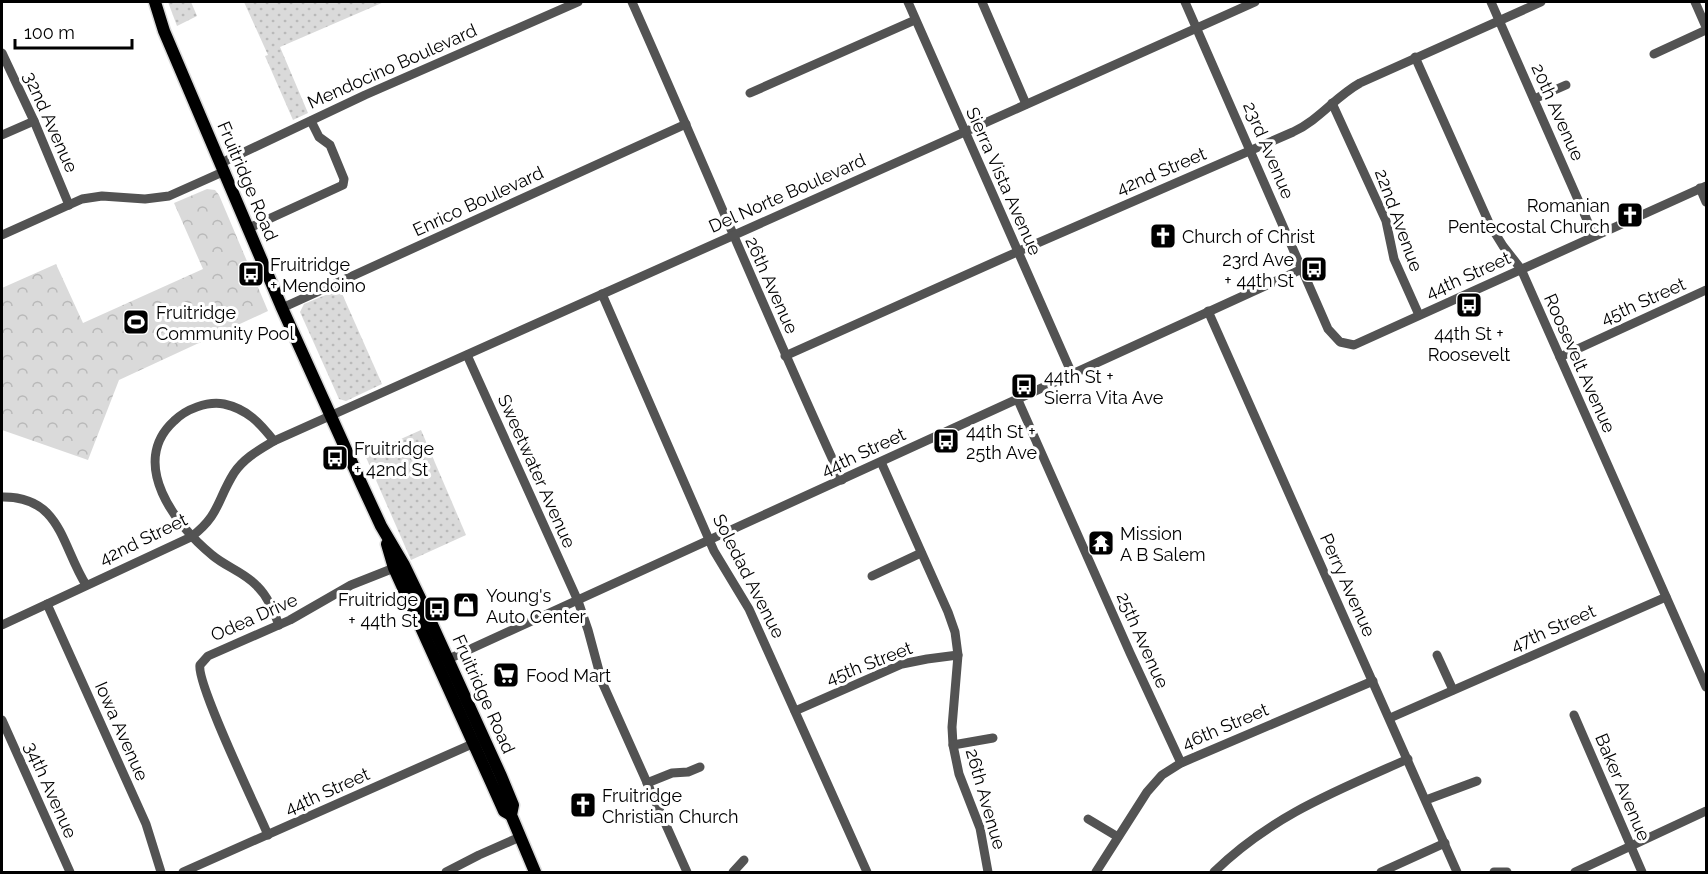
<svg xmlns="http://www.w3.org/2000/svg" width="1708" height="874" font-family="Raleway,sans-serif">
  <defs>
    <pattern id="grass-dots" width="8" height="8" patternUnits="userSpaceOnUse" patternTransform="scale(1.5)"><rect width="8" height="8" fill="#dadada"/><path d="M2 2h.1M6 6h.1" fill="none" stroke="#b9b9b9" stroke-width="1.8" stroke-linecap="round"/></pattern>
    <pattern id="park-crowns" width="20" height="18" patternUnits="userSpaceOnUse" patternTransform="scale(1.5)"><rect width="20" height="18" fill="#dadada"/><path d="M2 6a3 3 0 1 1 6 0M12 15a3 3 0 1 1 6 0" fill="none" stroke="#b9b9b9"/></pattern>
  </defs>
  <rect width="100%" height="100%" fill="#fff"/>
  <!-- grass -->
  <g fill="url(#grass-dots)">
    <polygon points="168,2 191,2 197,16 177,26"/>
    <polygon points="244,2 384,2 280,47 308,113 293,120 265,56 268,55"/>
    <polygon points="340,289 382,384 346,401 339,399 300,312 304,304"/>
    <polygon points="421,430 466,535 411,560 365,455"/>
  </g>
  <!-- park -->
  <polygon fill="url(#park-crowns)" points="207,189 215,190 219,195 268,311 119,380 88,460 2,430 2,288 56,264 83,323 203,269 174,203"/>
  <!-- pitch -->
  <polygon fill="#dadada" points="144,308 152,325 128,336 120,319"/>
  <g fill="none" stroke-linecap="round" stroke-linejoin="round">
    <defs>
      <g id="major">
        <polyline points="155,2 164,31 282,308 362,485 381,526 404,565 419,596 501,776 513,805 511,815 535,872"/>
        <polyline points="387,544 394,568 491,782 504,811 511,815"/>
      </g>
    </defs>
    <!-- major casing -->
    <use href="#major" stroke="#dbdbdb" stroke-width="15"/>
    <!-- minor -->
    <g stroke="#535353" stroke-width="9">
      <path d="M632,2c71,159 137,320 210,478"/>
      <polyline points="908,2 1072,374"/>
      <polyline points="982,2 1026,104"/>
      <polyline points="1185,2 1328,329 1340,342 1354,345 1706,186"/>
      <polyline points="1491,2 1594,236"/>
      <polyline points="1695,2 1706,27"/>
      <polyline points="2,53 34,121 69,205"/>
      <polyline points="1654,54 1706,30"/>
      <polyline points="1415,57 1490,225 1503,246 1521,269 1706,687"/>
      <polyline points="750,93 915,20"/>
      <polyline points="1534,99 1566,85"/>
      <polyline points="1332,103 1386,221 1394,259 1419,315"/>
      <polyline points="2,135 34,121"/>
      <polyline points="221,163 365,95 578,2"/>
      <polyline points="1700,188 1706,202"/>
      <polyline points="249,228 343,185 344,179 330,145 319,137 311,121"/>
      <polyline points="2,235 82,199 102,196 145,199 169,196 225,171"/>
      <polyline points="602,294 714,551 749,609 867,872"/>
      <polyline points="282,308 686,124"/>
      <polyline points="1208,311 1457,872"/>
      <polyline points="467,355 578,601 588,630 602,682 687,872"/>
      <path d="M785,356l232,-104 276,-120c26,-12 42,-35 67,-49l181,-81"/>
      <polyline points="1560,357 1706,290"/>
      <polyline points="1017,398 1130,653 1181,763"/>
      <path d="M274,441c-14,-18 -27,-32 -50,-37 -17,-3 -38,5 -50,17 -46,42 2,105 38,134 14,12 32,17 45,31 11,11 16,24 22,39"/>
      <polyline points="881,462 948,612 955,632 958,655 952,727 953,745 959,774 980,828 988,872"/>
      <path d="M2,497c59,-1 59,48 84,88"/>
      <polyline points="872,576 921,553"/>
      <polyline points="47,604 146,824 161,872"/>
      <path d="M2,625l189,-88c29,-22 26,-37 43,-64 10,-15 25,-23 40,-32l981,-439"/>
      <polyline points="1437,655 1453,690"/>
      <polyline points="442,662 1302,269"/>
      <polyline points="795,711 902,664 927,659 958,655"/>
      <polyline points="1574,715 1642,872"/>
      <polyline points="1390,718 1666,597"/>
      <polyline points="2,720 70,872"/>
      <polyline points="953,745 993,738"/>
      <polyline points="647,783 672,773 688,772 700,767"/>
      <polyline points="1426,800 1477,781"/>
      <polyline points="1088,819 1118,837"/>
      <path d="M268,835c-11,-26 -72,-152 -68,-170l8,-9 82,-36 61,-35 43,-17"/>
      <polyline points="183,872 479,741"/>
      <polyline points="446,872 479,855 520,837"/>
      <polyline points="733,872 744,860"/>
      <polyline points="1096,872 1147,792 1162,775 1181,763 1373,681"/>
      <path d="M1214,872c57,-56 122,-81 194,-113"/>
      <polyline points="1381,872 1445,843"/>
      <polyline points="1494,872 1507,872"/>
      <polyline points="1575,872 1706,811"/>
    </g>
    <!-- major -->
    <use href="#major" stroke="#000" stroke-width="12"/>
  </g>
  <!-- icons -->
  <defs>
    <symbol id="church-square" viewBox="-11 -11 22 22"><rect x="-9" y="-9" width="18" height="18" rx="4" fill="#000" stroke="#fff"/><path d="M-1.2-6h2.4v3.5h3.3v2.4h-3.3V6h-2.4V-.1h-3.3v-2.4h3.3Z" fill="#fff"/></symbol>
    <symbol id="bus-square" viewBox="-11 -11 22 22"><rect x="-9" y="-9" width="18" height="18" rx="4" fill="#000" stroke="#fff"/><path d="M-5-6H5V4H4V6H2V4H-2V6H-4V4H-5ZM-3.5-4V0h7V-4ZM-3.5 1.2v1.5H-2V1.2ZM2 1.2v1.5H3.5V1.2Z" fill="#fff"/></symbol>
    <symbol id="stadium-square" viewBox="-11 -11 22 22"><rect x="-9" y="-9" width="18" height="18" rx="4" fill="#000" stroke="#fff"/><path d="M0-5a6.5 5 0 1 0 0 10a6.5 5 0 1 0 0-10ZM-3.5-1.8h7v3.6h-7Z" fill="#fff"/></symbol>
    <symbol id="temple-square" viewBox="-11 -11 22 22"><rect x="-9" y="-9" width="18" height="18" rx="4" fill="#000" stroke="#fff"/><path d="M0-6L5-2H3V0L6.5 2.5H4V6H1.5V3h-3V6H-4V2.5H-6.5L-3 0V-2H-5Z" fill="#fff"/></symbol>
    <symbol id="shop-square" viewBox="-11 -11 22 22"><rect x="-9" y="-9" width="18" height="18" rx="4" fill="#000" stroke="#fff"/><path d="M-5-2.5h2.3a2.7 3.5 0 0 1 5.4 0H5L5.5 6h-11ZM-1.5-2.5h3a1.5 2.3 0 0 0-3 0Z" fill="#fff"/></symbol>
    <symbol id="supermarket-square" viewBox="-11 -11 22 22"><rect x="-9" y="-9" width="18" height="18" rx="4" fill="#000" stroke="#fff"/><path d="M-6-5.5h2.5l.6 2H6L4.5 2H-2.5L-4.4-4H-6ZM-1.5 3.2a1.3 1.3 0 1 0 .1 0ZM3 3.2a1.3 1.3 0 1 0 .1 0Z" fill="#fff"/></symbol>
  </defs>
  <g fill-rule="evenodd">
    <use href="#church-square" x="1615" y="200" width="30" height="30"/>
    <use href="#church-square" x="1148" y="221" width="30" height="30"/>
    <use href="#bus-square" x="1299" y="254" width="30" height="30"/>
    <use href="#bus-square" x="236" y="259" width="30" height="30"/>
    <use href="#bus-square" x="1454" y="290" width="30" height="30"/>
    <use href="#stadium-square" x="121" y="307" width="30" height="30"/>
    <use href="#bus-square" x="1009" y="371" width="30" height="30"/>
    <use href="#bus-square" x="931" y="426" width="30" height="30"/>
    <use href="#bus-square" x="320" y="443" width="30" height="30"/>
    <use href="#temple-square" x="1086" y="528" width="30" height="30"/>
    <use href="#shop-square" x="451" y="590" width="30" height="30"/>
    <use href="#bus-square" x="422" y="594" width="30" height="30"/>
    <use href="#supermarket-square" x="491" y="660" width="30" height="30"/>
    <use href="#church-square" x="568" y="790" width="30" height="30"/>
  </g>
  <g text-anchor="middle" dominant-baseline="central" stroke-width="6" stroke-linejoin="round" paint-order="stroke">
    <!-- street labels -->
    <g font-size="18" fill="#000" stroke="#fff">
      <text transform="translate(392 66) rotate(-24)">Mendocino Boulevard</text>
      <text transform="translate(1558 112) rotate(66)">20th Avenue</text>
      <text transform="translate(51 122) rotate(66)">32nd Avenue</text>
      <text transform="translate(1269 150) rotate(67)">23rd Avenue</text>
      <text transform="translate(1161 171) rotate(-23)">42nd Street</text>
      <text transform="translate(248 181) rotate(67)">Fruitridge Road</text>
      <text transform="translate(1004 181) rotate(66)">Sierra Vista Avenue</text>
      <text transform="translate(787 193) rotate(-24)">Del Norte Boulevard</text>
      <text transform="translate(478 201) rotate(-25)">Enrico Boulevard</text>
      <text transform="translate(1399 220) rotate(70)">22nd Avenue</text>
      <text transform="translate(1468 275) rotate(-24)">44th Street</text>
      <text transform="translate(772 285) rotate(66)">26th Avenue</text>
      <text transform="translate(1643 301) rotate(-24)">45th Street</text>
      <text transform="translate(1580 363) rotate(66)">Roosevelt Avenue</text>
      <text transform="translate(863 452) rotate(-25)">44th Street</text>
      <text transform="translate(537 471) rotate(66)">Sweetwater Avenue</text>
      <text transform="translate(143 539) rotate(-26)">42nd Street</text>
      <text transform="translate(749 576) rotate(63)">Soledad Avenue</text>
      <text transform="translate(1348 585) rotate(66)">Perry Avenue</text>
      <text transform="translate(254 617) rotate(-24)">Odea Drive</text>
      <text transform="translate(1553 628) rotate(-24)">47th Street</text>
      <text transform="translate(1143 640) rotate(66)">25th Avenue</text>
      <text transform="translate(869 663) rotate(-21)">45th Street</text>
      <text transform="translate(484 694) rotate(66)">Fruitridge Road</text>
      <text transform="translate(1225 726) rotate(-23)">46th Street</text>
      <text transform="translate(122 731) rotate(66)">Iowa Avenue</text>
      <text transform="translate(1623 787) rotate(67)">Baker Avenue</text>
      <text transform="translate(51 790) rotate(66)">34th Avenue</text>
      <text transform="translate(327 791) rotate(-24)">44th Street</text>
      <text transform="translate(986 799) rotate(74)">26th Avenue</text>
    </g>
    <!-- poi labels -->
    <g font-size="18" fill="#000" stroke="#fff" text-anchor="start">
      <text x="1610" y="205" text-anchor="end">Romanian<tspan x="1610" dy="21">Pentecostal Church</tspan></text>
      <text x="1182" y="236">Church of Christ</text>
      <text x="1294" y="259" text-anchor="end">23rd Ave<tspan x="1294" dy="21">+ 44th St</tspan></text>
      <text x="270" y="264">Fruitridge<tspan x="270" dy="21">+ Mendoino</tspan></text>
      <text x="156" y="312">Fruitridge<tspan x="156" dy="21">Community Pool</tspan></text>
      <text x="1469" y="333" text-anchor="middle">44th St +<tspan x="1469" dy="21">Roosevelt</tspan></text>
      <text x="1044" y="376">44th St +<tspan x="1044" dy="21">Sierra Vita Ave</tspan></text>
      <text x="966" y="431">44th St +<tspan x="966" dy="21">25th Ave</tspan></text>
      <text x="354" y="448">Fruitridge<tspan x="354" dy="21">+ 42nd St</tspan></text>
      <text x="1120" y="533">Mission<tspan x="1120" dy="21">A B Salem</tspan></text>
      <text x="486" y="595">Young's<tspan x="486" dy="21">Auto Center</tspan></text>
      <text x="418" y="599" text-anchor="end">Fruitridge<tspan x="418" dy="21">+ 44th St</tspan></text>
      <text x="526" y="675">Food Mart</text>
      <text x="602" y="795">Fruitridge<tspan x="602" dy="21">Christian Church</tspan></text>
    </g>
  </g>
  <!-- border -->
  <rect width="1708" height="874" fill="none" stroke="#000000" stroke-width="6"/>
  <!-- scale -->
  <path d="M15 39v9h117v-9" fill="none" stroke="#000000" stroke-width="3"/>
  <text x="24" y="39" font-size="18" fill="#000000" stroke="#ffffff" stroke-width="4.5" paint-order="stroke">100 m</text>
</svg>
